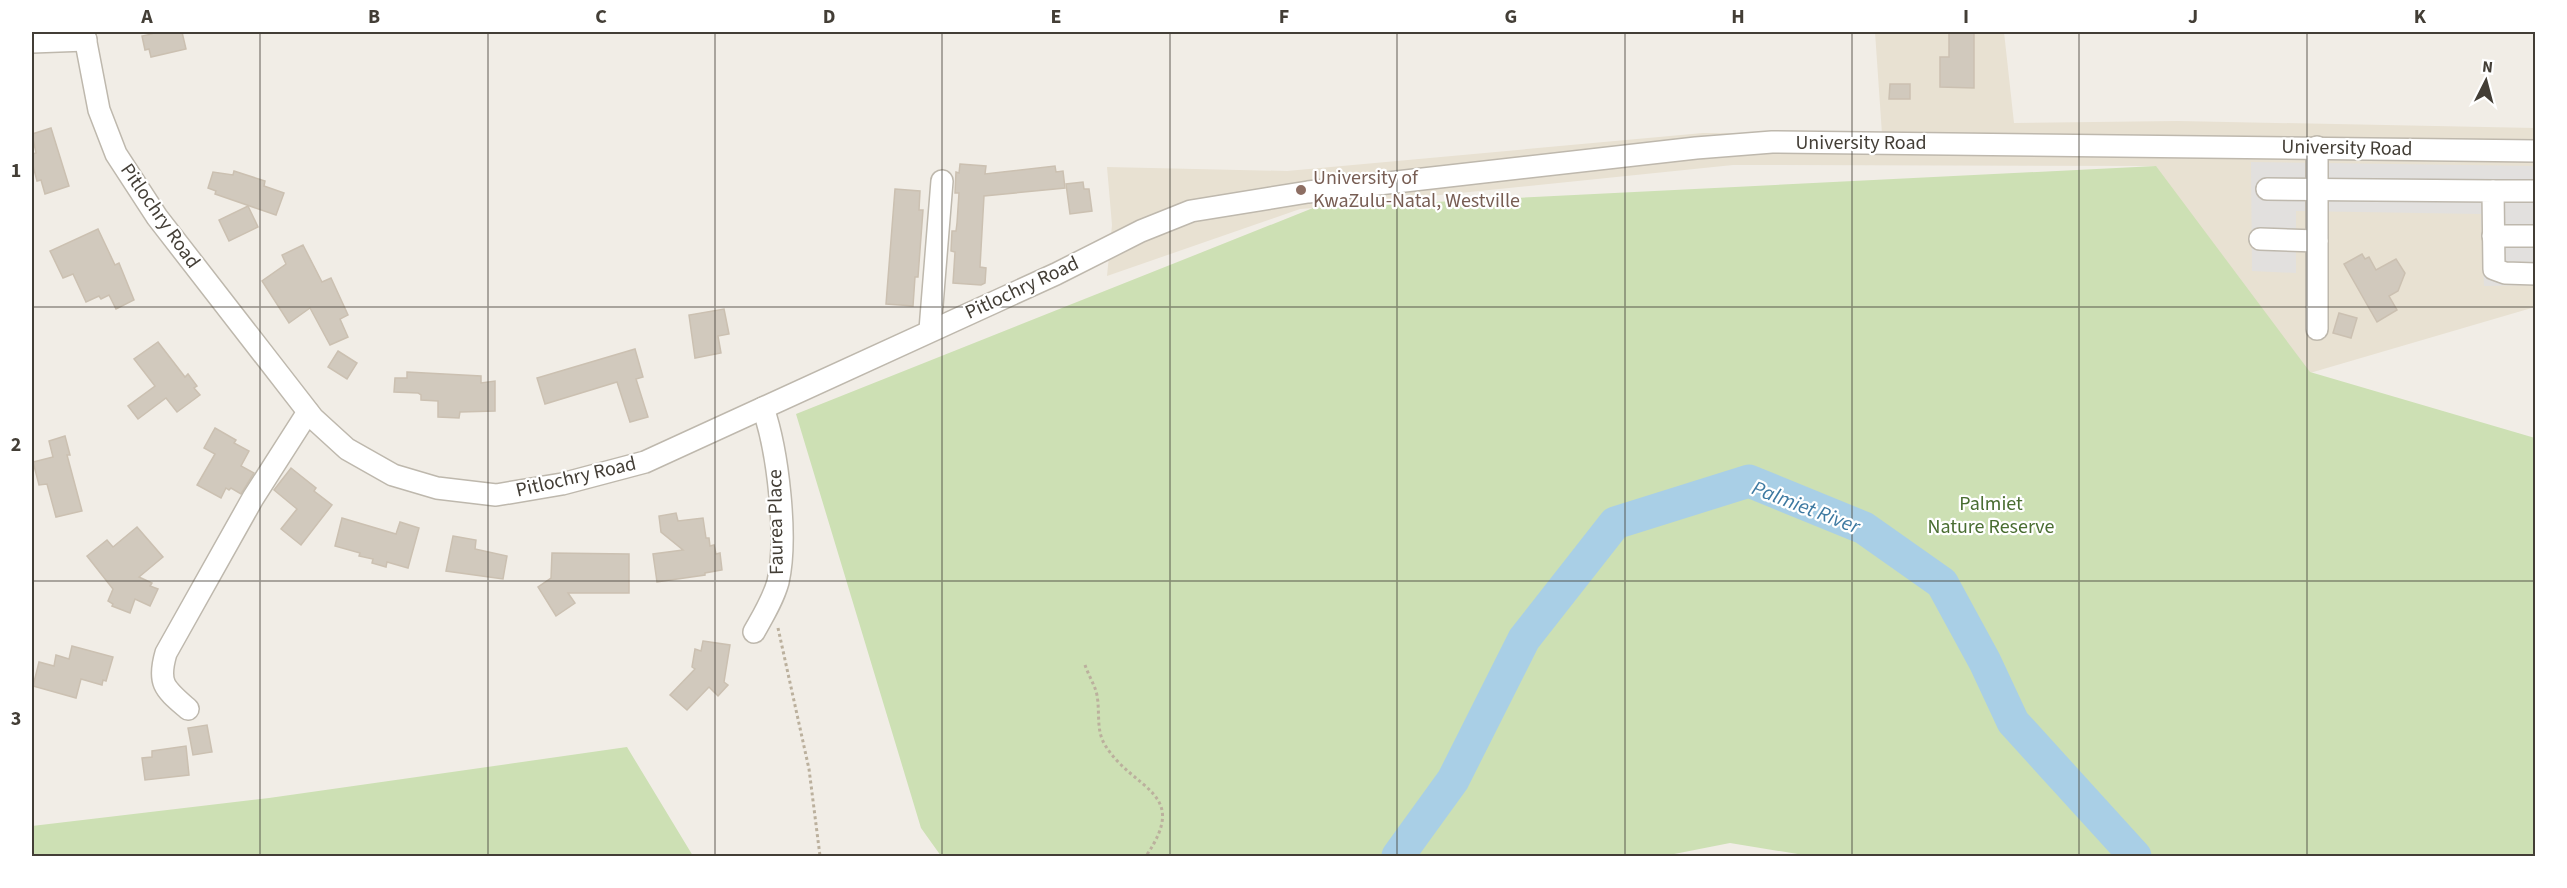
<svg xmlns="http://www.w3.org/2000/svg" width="2567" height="888" font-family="'Source Sans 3',sans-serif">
  <rect width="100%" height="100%" fill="#f1ede6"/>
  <!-- education -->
  <polygon fill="#e8e1d2" points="1875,32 2004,32 2014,123 2178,121 2535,128 2535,307 2303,375 2155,166 1733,165 1313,208 1300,209 1107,276 1112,225 1107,167 1287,171 1703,133 1882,134"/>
  <!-- green -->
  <g fill="#cde0b4">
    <polygon points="2156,166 2310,372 2535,438 2535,856 1810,856 1730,843 1664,856 941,856 921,828 796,414 1313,208"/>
    <polygon points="627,747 693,856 32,856 32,826 269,798"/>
  </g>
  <!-- parking -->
  <polygon fill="#e2e0de" points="2251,162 2535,166 2535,285 2484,286 2481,214 2296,211 2296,273 2252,271"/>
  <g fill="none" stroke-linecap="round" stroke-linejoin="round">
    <!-- river -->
    <polyline stroke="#a9cfe6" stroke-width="33" points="1398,856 1453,780 1524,639 1615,523 1749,481 1864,528 1942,583 1985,662 2013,722 2135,856"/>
  </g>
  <!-- building -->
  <g fill="#d1c9bd" stroke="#cbc0b1" stroke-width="1.5">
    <polygon points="152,32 182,32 186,49 151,57 149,49 145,50 142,36 152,34"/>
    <polygon points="1949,32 1974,32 1974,88 1940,87 1940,57 1949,57"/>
    <polygon points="1890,84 1910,84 1910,99 1889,99"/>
    <polygon points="51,128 69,186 45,194 41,180 37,181 32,162 32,154 36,153 32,134"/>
    <polygon points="960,164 986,166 985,174 1055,166 1056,172 1063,171 1065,188 984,196 980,267 986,268 985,283 981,285 953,283 955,252 951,251 952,231 956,231 957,223 959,193 955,193 956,172 959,173"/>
    <polygon points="234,171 265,181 264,186 284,193 276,215 215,194 216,191 208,188 213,172 233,175"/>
    <polygon points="1083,182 1084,189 1089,189 1092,211 1070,214 1066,184"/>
    <polygon points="895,189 920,191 919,210 923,210 918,277 915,277 913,306 886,304"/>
    <polygon points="248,206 258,227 229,241 219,220"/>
    <polygon points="98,229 115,265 119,263 134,300 116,309 109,295 101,299 99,296 86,302 73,274 63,278 50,251"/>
    <polygon points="303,245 322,282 331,278 348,315 340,319 348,337 330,345 310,308 289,323 262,281 286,264 282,255"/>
    <polygon points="2362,254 2365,259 2369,257 2376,270 2396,259 2405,273 2398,291 2389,296 2397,310 2377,322 2344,264"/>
    <polygon points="724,309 729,334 718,336 721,353 695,358 689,315"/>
    <polygon points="2339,313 2357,318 2351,338 2333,333"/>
    <polygon points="158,342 185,377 188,374 197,386 194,388 200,395 177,412 166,398 138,419 128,406 155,386 134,359"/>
    <polygon points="635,349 643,377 636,379 648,417 630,422 617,382 545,404 537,378"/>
    <polygon points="338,351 357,363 347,379 328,367"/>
    <polygon points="407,372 481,376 481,383 495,381 495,411 460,412 459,418 438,417 438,401 421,400 421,395 418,393 394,392 395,378 407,378"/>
    <polygon points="215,428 236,440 234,443 249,451 241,466 254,473 241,494 231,488 229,490 226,488 221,498 197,485 215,454 204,448"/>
    <polygon points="65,436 70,455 67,455 82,511 56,517 47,484 39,485 33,462 53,457 49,441"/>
    <polygon points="291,468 316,488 314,491 332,505 301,545 281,529 297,509 274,490"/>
    <polygon points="676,513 678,521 703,518 706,538 709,538 710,546 714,545 716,554 720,553 722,570 705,573 705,575 657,582 653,554 683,550 661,532 659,516"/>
    <polygon points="342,518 396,534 400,522 419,528 408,568 387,562 386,567 372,563 373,559 359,556 360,553 335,546"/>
    <polygon points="137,527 163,557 139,577 152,583 150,586 158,589 150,606 135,599 130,613 112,606 113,604 108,601 113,589 87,556 107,540 113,547"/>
    <polygon points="453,536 476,540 475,549 507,556 503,579 446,571"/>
    <polygon points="552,553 629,554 629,593 568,593 575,603 556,616 538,587 551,578"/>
    <polygon points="703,641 730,645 724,682 728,685 718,696 709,687 687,710 670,695 695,669 692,667 695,649 701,651"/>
    <polygon points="72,646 113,657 106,681 103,680 102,685 81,679 76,698 33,686 39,662 54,666 56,655 69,659"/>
    <polygon points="207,725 212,752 193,755 188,728"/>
    <polygon points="186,746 189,775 145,780 142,758 152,757 152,751"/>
  </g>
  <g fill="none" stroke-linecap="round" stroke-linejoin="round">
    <defs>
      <g id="minor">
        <polyline points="84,32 99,110 116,154 157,217 313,418 347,449 393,475 437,488 496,495 562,484 645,462 1056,274 1141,231 1191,211 1308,192 1696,148 1772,142 2536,151"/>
        <polyline points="32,42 86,40"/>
        <polyline points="2317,147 2317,329"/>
        <polyline points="2267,189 2493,191 2494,269 2505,273 2536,274"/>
        <polyline points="2493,191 2536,191"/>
        <polyline points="2493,236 2536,236"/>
        <polyline points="2260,239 2317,241"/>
        <polyline points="930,330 942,181"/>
        <path d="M754,632c9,-16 19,-32 24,-50 10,-44 0,-131 -15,-174"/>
        <path d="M188,709c-23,-20 -31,-25 -22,-56l87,-155 55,-86"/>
      </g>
    </defs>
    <!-- minor casing -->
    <use href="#minor" stroke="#beb8ad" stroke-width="24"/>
    <!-- path -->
    <g stroke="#bbb09d" stroke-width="3" stroke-dasharray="3 3" stroke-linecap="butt">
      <polyline points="778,628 809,769 820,856"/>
      <path d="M1085,665c3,9 8,17 11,26 5,18 -1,38 9,54 28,46 86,46 41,111"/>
    </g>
    <!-- minor -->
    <use href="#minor" stroke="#fff" stroke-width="21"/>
  </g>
  <!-- grid -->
  <path fill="none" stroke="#433e36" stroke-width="1.5" stroke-opacity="0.55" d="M260,32v824M488,32v824M715,32v824M942,32v824M1170,32v824M1397,32v824M1625,32v824M1852,32v824M2079,32v824M2307,32v824M32,307h2504M32,581h2504"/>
  <!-- markers -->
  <circle fill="#8d6e63" stroke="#fff" stroke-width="2" cx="1301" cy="190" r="6"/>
  <g text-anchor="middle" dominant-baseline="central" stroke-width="4.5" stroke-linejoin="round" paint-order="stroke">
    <!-- street labels -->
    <g font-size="20" fill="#433e36" stroke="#fff">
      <text x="1861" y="143">University Road</text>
      <text transform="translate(2347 148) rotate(1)">University Road</text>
      <text transform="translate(160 216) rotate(55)">Pitlochry Road</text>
      <text transform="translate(1022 288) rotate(-25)">Pitlochry Road</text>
      <text transform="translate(576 477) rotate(-13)">Pitlochry Road</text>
      <text transform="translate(776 522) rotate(-91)">Faurea Place</text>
    </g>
    <!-- education labels -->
    <g font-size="20" fill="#785e54" stroke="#fff" text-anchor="start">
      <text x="1313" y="178">University of<tspan x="1313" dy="23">KwaZulu-Natal, Westville</tspan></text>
    </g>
    <!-- park labels -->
    <g font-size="20" fill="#496d31" stroke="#fff">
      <text x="1991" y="504">Palmiet<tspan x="1991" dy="23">Nature Reserve</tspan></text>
    </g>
    <!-- water labels -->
    <g font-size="21" font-style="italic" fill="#3d79a1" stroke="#fff">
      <text transform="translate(1806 507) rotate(21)">Palmiet River</text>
    </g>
  </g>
  <!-- border -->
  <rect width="2567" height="888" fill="none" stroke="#ffffff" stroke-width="66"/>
  <!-- north arrow -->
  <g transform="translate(2486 81) rotate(6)" stroke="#ffffff" stroke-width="4.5" paint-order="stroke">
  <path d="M0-4.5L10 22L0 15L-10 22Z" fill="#433e36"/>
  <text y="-9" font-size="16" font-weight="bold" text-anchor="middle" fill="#433e36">N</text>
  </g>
  <rect x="33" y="33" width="2501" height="822" fill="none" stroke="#433e36" stroke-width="2"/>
  <g font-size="20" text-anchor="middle" font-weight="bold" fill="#433e36">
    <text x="147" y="23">A</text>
    <text x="374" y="23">B</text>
    <text x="601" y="23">C</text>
    <text x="829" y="23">D</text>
    <text x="1056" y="23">E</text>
    <text x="1284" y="23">F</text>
    <text x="1511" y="23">G</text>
    <text x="1738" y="23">H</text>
    <text x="1966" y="23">I</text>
    <text x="2193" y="23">J</text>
    <text x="2420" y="23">K</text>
    <text x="16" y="177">1</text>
    <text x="16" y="451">2</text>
    <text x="16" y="725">3</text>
  </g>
</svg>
